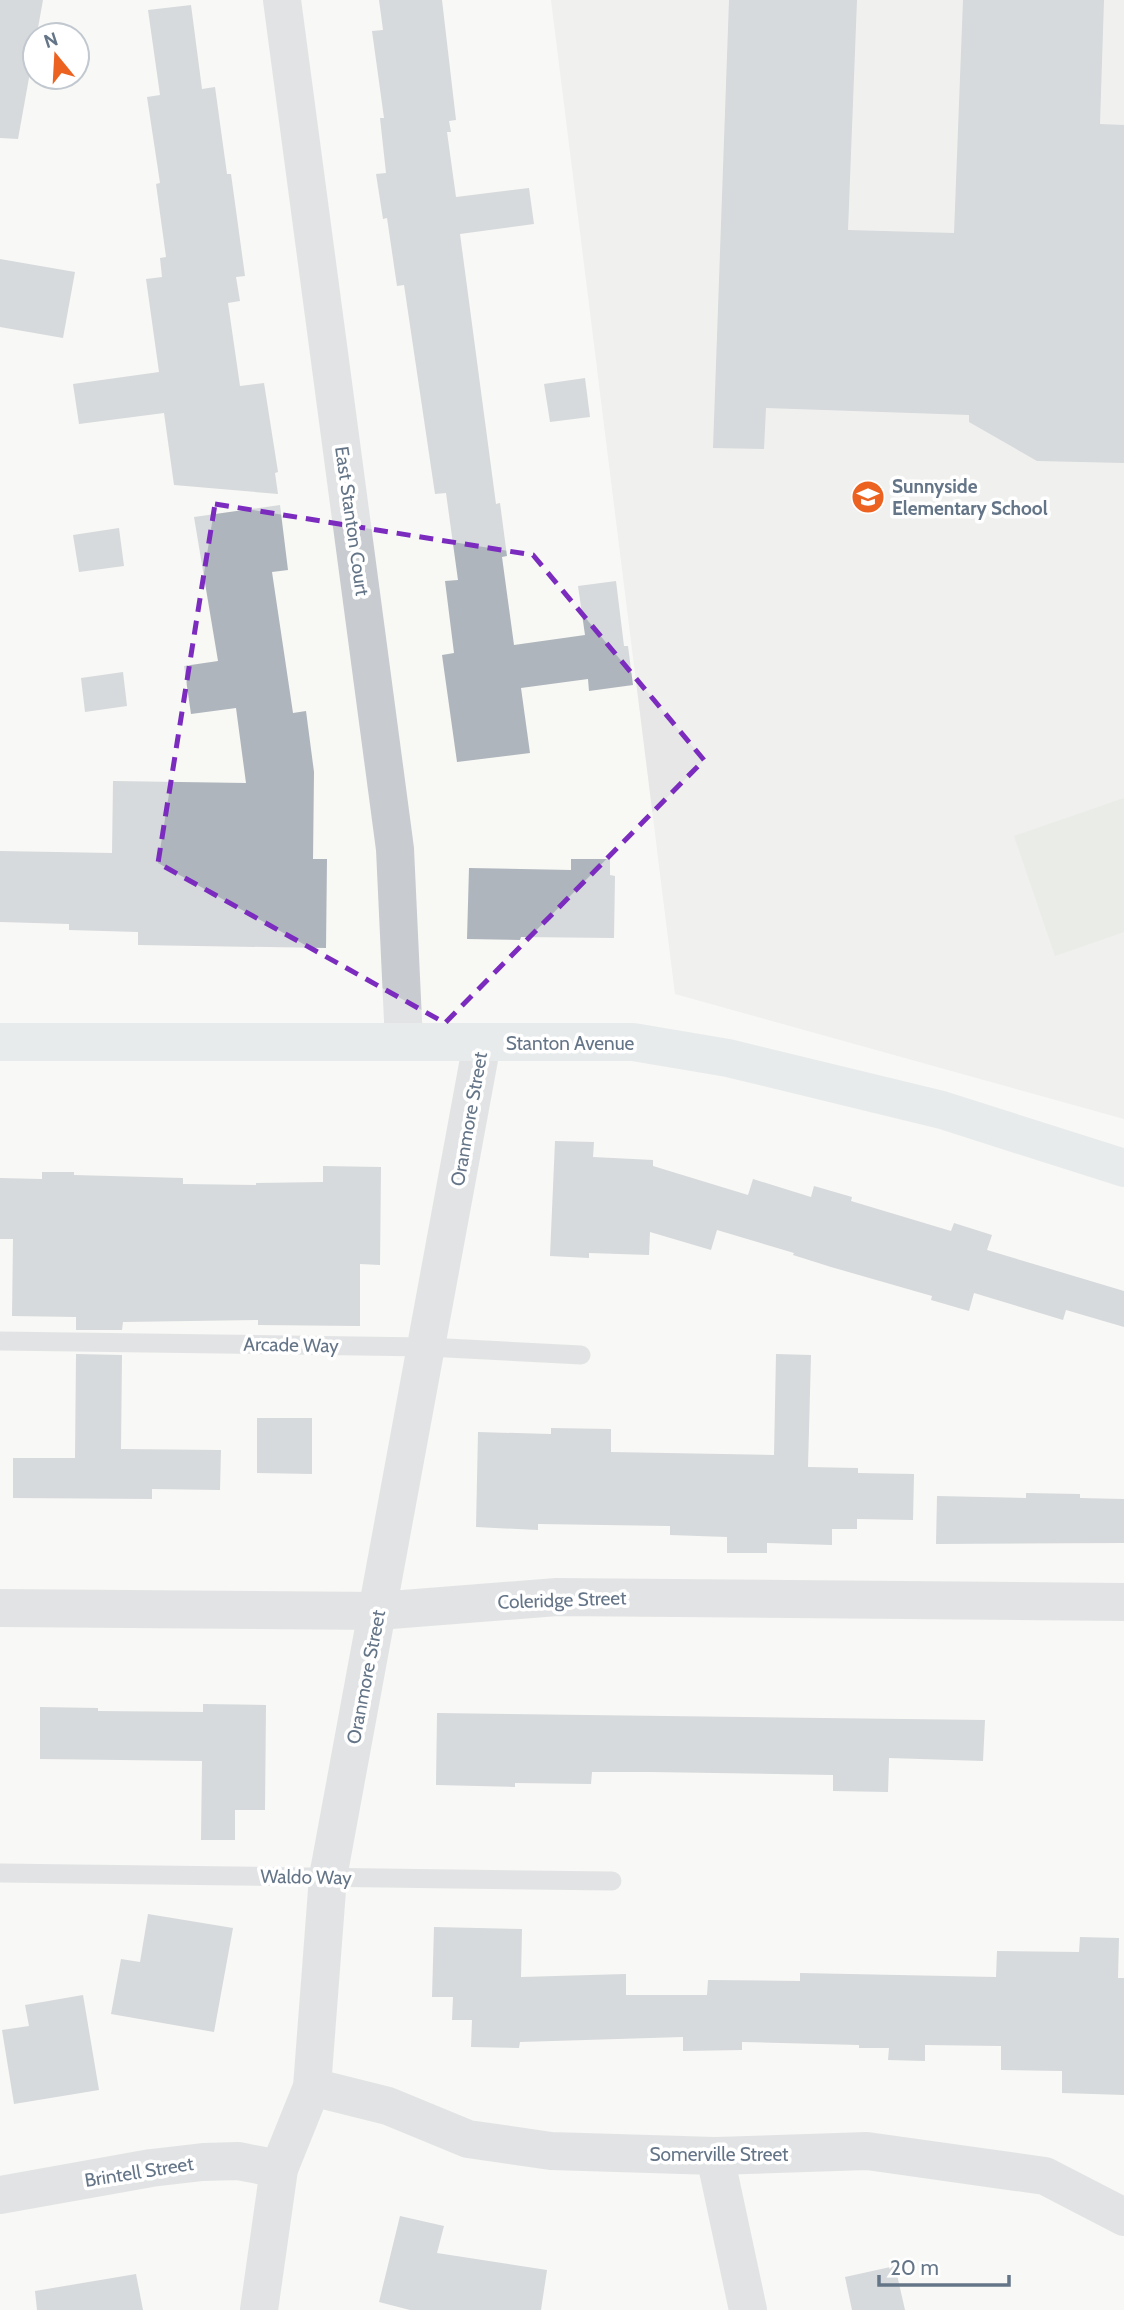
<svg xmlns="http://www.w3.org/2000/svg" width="1124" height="2310" font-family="Cabin,sans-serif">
  <rect width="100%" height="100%" fill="#f8f8f5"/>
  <!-- built -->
  <polygon fill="#e6e7e6" points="551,0 1124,0 1124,1119 675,994"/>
  <!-- green -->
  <polygon fill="#d9e0d6" points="1124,798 1124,932 1055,956 1014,836"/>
  <!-- building -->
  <g fill="#aeb5bc">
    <polygon points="0,0 43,0 18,139 0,138"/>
    <polygon points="379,0 442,0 456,120 449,121 451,132 447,132 456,197 529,188 534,224 460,234 496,504 500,503 507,556 502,557 514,645 585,635 578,586 616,581 624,646 628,646 633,685 589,691 588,679 521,688 530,753 457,762 442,655 454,653 445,581 458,580 446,493 435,494 404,285 397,286 387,218 383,219 376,174 386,173 380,118 384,118 372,31 383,30"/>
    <polygon points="729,0 857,0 848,230 954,233 963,0 1104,0 1100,124 1124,125 1124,463 1037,461 969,422 969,415 766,408 764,449 713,448"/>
    <polygon points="191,5 202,89 215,87 227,174 231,174 245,276 236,277 240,301 228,303 240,386 264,383 278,472 275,473 278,494 174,485 164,413 79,424 73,384 159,372 146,279 162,277 160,258 166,257 156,184 160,183 147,97 160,95 148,10"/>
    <polygon points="0,259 75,272 63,338 0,327"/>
    <polygon points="585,378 590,417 550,422 544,384"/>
    <polygon points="280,505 288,570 272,572 293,713 306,711 314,772 313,859 327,859 326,948 138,945 138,932 69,930 69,924 0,922 0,851 112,853 113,781 246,783 236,708 191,714 184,666 218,661 194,517"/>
    <polygon points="119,528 124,566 79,572 73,535"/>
    <polygon points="123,672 127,706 85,712 81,678"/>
    <polygon points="571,859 610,859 610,875 615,876 614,938 521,937 520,940 467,939 469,868 571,870"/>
    <polygon points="555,1141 594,1142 593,1157 653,1160 653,1166 748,1195 753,1179 811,1197 814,1186 852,1197 851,1201 951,1231 954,1223 992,1235 987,1250 1124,1291 1124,1327 1066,1310 1063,1320 974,1293 969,1311 931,1300 932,1296 831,1267 793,1255 794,1253 717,1230 711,1250 650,1232 649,1255 589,1253 589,1258 550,1256"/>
    <polygon points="323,1166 381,1167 380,1265 360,1264 360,1326 258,1325 258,1320 123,1322 122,1330 76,1330 76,1317 12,1316 13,1239 0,1239 0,1178 42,1179 42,1172 74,1172 74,1175 183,1178 183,1184 256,1185 256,1183 323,1182"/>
    <polygon points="76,1354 122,1355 121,1449 221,1450 220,1490 152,1489 152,1499 13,1498 13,1458 75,1458"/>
    <polygon points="776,1354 811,1355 808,1467 858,1468 858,1473 914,1474 913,1520 857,1519 857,1529 832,1529 832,1545 767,1543 767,1553 727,1553 727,1537 670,1535 670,1526 538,1524 538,1530 476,1527 478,1432 551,1434 551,1428 611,1429 611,1452 774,1455"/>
    <polygon points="257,1418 312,1418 312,1474 257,1473"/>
    <polygon points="1026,1493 1080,1494 1080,1498 1124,1499 1124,1543 936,1544 937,1496 1026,1498"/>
    <polygon points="203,1704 266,1705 265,1810 235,1810 235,1840 201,1840 202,1761 40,1759 40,1707 98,1708 98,1711 203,1712"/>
    <polygon points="437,1713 985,1720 983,1761 889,1758 888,1792 833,1791 833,1775 650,1772 592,1772 591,1784 515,1783 515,1787 436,1785"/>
    <polygon points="148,1914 233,1928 214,2032 111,2014 121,1959 140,1962"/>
    <polygon points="434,1927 522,1929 521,1977 626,1974 626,1995 707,1995 708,1980 800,1981 800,1973 996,1977 997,1951 1079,1952 1080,1937 1119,1938 1118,1978 1124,1978 1124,2095 1062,2093 1062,2071 1001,2070 1001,2046 925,2045 925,2061 888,2060 889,2048 859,2048 859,2045 742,2042 742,2050 683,2051 683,2037 520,2042 519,2048 471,2047 472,2020 452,2020 453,1997 432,1997"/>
    <polygon points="83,1995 99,2090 14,2104 2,2030 29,2026 25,2005"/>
    <polygon points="400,2216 444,2226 437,2253 547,2270 541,2310 410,2310 379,2302"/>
    <polygon points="895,2266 905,2310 852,2310 845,2277"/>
    <polygon points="136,2274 143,2310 37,2310 35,2291"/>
  </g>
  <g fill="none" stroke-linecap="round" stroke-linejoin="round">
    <!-- lane -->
    <g stroke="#c8cbcf" stroke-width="19">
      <polyline points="0,1341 427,1347 581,1355"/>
      <polyline points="0,1873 612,1881"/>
    </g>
    <!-- street -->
    <g stroke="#c8cbcf" stroke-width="38">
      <polyline points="282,0 395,849 404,1042"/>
      <polyline points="0,1608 378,1611 557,1597 1124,1602"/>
      <polyline points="312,2087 388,2106 468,2139 551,2151 715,2156 867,2151 1045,2176 1124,2217"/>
      <polyline points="715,2156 748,2310"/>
      <polyline points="0,2195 151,2168 203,2162 238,2161 279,2169"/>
      <polyline points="259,2310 279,2169 312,2087 328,1877 482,1043"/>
    </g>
    <!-- secondary -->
    <polyline stroke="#d6dbe0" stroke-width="38" points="0,1042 633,1042 728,1058 942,1110 1124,1168"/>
  </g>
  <!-- marked area -->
  <path d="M0 0H1124V2310H0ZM215,504l318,51 171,205 -259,263 -287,-160z" fill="#f8f8f5" fill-opacity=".55" fill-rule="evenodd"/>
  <path fill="none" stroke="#7b2cbf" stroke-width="5" stroke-dasharray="14 9" stroke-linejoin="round" d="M215,504l318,51 171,205 -259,263 -287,-160z"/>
  <!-- icons -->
  <defs>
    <symbol id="school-disc" viewBox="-11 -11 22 22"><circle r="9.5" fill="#ec6321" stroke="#fff"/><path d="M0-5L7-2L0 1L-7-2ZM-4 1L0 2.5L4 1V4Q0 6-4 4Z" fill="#fff"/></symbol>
  </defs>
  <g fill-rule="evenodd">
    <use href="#school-disc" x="849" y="478" width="38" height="38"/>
  </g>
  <g text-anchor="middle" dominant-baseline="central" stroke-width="7" stroke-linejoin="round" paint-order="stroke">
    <!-- poi labels -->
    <g font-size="19" font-weight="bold" fill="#657588" stroke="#fff" text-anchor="start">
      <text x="892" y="486">Sunnyside<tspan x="892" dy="22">Elementary School</tspan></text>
    </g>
    <!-- street labels -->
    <g font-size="19" fill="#657588" stroke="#fff">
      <text transform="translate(352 521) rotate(82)">East Stanton Court</text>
      <text x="570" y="1043">Stanton Avenue</text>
      <text transform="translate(469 1119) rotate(-80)">Oranmore Street</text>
      <text transform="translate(291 1345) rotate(1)">Arcade Way</text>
      <text transform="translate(562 1600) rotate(-2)">Coleridge Street</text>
      <text transform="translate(366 1677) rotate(-79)">Oranmore Street</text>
      <text transform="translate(306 1877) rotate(1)">Waldo Way</text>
      <text x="719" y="2154">Somerville Street</text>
      <text transform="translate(139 2172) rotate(-9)">Brintell Street</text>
    </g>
  </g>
  <!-- north arrow -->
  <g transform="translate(56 56) rotate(342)"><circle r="33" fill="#ffffff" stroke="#c1c8cf" stroke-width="2"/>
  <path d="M0-5L12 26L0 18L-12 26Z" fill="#ec6321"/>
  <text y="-10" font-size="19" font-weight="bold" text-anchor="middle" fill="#657588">N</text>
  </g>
  <!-- scale -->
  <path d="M879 2275v10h130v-10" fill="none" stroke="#657588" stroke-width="3.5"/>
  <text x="890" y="2275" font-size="21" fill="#657588" stroke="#ffffff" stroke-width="5" paint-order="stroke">20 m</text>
</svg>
